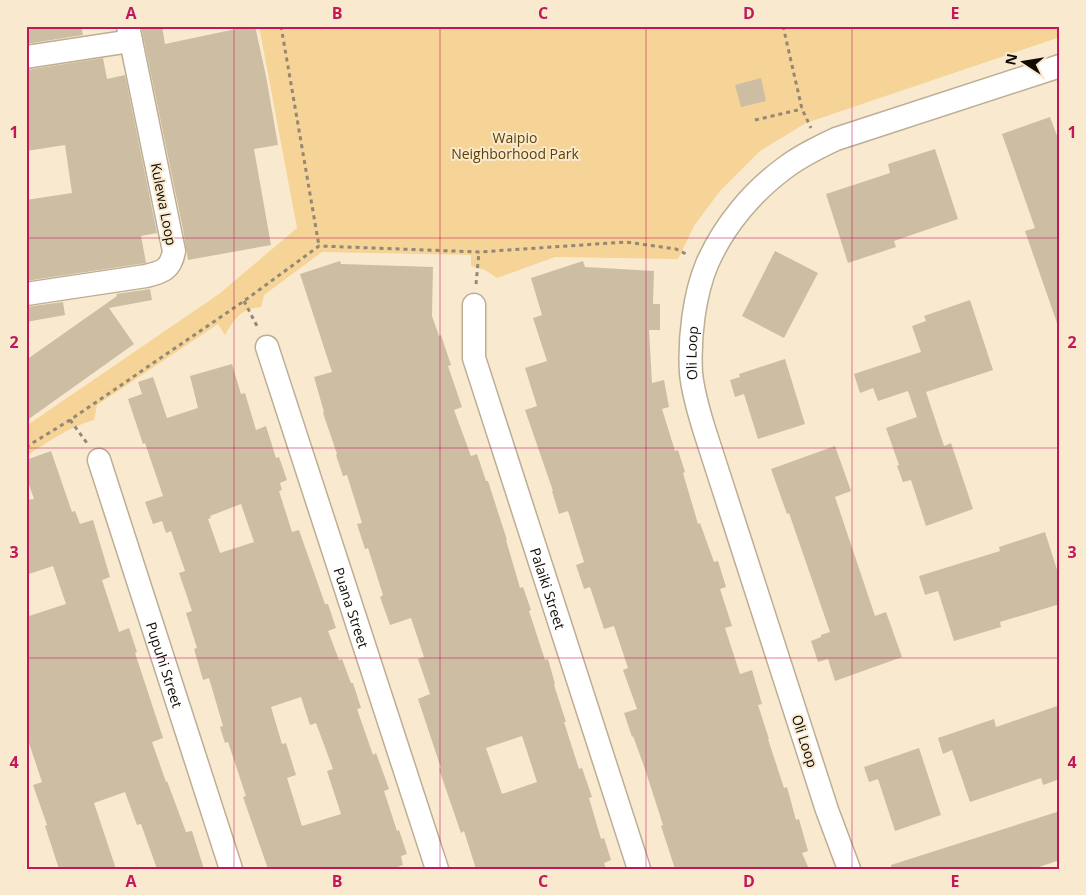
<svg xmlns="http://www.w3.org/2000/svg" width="1086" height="895" font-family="'Open Sans',sans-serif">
  <rect width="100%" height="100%" fill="#f9eacf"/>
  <!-- green -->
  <path fill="#f6d396" d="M259,26h801v11l-254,86 -46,28 -40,40 -26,35 -16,33 -123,-2 -58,21 -12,-8 -14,-4v-11l-149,-3 -58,43 -3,12c-21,2 -26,11 -36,28l-7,-11 -121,81 -3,15c-25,7 -46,22 -68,36v-30l193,-132 78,-66z"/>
  <!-- building -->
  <g fill="#ccbda3" fill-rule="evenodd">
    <polygon points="26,26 81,26 83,35 26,44"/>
    <polygon points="141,26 162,26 165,44 250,26 255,26 266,76 278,145 254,149 271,245 188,260 183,229"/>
    <polygon points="103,58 107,79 125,75 157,233 141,236 146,263 26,281 26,200 72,193 65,145 26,151 26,70"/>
    <polygon points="761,78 766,101 741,107 735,85"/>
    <polygon points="1050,117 1060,144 1060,323 1057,323 1025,231 1035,228 1002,134"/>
    <polygon points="935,149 958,219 894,241 896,247 848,263 826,194 890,173 888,164"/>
    <polygon points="775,251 818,273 784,338 742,316"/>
    <path d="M340,261l1,3 92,3 -1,49 7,20 2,-1 10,30 -3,1 14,41 -8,3 17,46 6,-2 9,27h2l19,59h-1l14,48 3,-1 8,23 -2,1 16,49 3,-1 7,25 -1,1 12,37h-2l15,47 3,-1 10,29 -3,1 12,41 3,-1 7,22 -7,3 2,6h-130l-12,-38 -3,2 -22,-64 2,-1 -23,-69 12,-5 -12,-35 6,-2 -13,-39 -21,7 -10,-28 3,-2 -15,-47 -3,1 -8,-25 5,-1 -15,-48 -4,1 -7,-21 1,-1 -14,-41 1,-1 -10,-35 18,-5 -32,-98zM522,736l15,46 -35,12 -16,-46z"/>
    <polygon points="583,261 585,267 654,271 653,304 660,304 660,330 649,330 652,383 664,380 669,407 662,409 675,451 678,450 685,472 683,473 698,524 700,523 714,562 718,561 726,587 720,589 732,626 725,628 740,674 752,670 762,704 758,705 769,739 768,739 784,788 787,787 796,820 799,819 808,851 802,853 809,869 675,869 661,826 663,825 645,769 633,736 632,737 624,713 637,709 623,670 628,668 614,626 604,629 590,587 584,589 576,565 584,562 568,511 559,514 552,491 553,491 525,410 537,406 525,368 547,361 533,318 542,315 531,278"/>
    <polygon points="150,289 152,300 109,308 134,344 26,421 26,360 117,296 116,294"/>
    <polygon points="970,300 993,370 926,392 944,446 951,443 973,509 926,526 911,480 903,482 897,466 899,465 886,428 917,417 908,391 878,401 873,388 860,393 854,374 921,352 912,326 926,321 924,316"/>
    <polygon points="63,302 65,315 26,322 26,307"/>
    <polygon points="785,359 805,424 758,439 744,394 735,397 730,380 740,377 739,374"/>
    <path d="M232,364l9,30 4,-1 11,37 10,-4 10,32 3,-1 8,23 -7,3 2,7 -3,1 13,41 7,-2 26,74h3l8,24 -8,3 11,29 3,-1 9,24h2l8,25 -4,1 16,46 3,-2 13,36 -5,2 13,40 2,-1 8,24 -6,2 2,9 -11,4h-124l-25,-72 3,-1 -18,-54 -3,1 -5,-16 3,-1 -14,-48 -6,2 -9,-31 3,-1 -11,-35 6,-2 -13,-38 6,-2 -14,-40 -5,2 -4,-12 -9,3 -8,-22 18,-6 -18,-53 -2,1 -15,-45 14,-5 -4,-12 15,-5 14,41 31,-10 -8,-32zM241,504l13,38 -34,11 -12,-34 3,-1 -1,-2zM301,697l9,28 6,-2 17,46 -6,2 14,43 -39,12 -15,-48 9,-3 -10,-32 -4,1 -11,-37z"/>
    <polygon points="835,446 851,491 835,497 875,616 886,612 902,657 835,681 828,659 818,662 811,641 821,637 821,635 830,632 789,513 787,514 771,469"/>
    <polygon points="51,451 72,512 75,511 80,524 93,520 110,577 102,580 119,632 129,628 137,652 135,653 163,738 152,742 166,782 167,781 186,832 192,831 204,869 157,869 141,824 137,825 125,792 94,803 116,869 59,869 45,826 47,825 33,785 42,782 26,734 26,617 66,604 53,566 26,575 26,500 34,499 26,476 26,460"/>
    <polygon points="1045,532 1060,579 1060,604 1000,622 1001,627 954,641 938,591 925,595 919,576 1000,551 999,547"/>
    <polygon points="1060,705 1060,779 1043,785 1041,778 970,802 952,750 943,754 938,738 994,719 996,727"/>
    <polygon points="919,748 941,815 895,831 878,779 869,782 864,767"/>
    <polygon points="1060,811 1060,860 1033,869 891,869 891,865"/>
  </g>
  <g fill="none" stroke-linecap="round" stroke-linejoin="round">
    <defs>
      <g id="minor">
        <polyline points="26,57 131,41"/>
        <path d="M26,294l120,-18c17,-4 25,-7 28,-25l-46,-225"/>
        <path id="s1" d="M474,305v53l165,511"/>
        <path id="s2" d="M267,347l170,522"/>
        <path id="s3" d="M99,460l132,409"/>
        <path id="s4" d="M849,869l-22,-59 -122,-378c-6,-19 -12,-39 -14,-59 -2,-34 3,-78 16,-109 17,-39 46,-73 79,-97 16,-12 33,-20 50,-28l224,-73"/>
      </g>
    </defs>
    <!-- minor casing -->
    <use href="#minor" stroke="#bcad94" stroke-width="25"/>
    <!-- path -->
    <g stroke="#928875" stroke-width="3" stroke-dasharray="4 4" stroke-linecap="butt">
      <polyline points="281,26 319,246"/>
      <polyline points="783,26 802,109 811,128"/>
      <polyline points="755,120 802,109"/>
      <polyline points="476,284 479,252"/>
      <polyline points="244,301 258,328"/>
      <polyline points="70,420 87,443"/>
      <polyline points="26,447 70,420 244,301 319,246 479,252 626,242 676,249 688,255"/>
    </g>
    <!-- minor -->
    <use href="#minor" stroke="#fff" stroke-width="22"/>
  </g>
  <!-- grid -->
  <path fill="none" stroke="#c2185b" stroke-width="1" stroke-opacity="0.55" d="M234,26v843M440,26v843M646,26v843M852,26v843M26,238h1034M26,448h1034M26,658h1034"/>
  <g text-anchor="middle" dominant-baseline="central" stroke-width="4" stroke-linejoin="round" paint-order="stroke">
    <!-- park labels -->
    <g font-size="14" fill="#5c4207" stroke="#f9eacf">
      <text x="515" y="137">Waipio<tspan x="515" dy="16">Neighborhood Park</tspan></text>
    </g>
    <!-- street labels -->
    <g font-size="14" fill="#110c04" stroke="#f9eacf">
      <text transform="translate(164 204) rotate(79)">Kulewa Loop</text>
      <text stroke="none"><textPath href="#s4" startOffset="541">Oli Loop</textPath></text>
      <text stroke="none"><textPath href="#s1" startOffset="295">Palaiki Street</textPath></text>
      <text stroke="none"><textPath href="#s2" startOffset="274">Puana Street</textPath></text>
      <text stroke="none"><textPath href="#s3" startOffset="215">Pupuhi Street</textPath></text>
      <text transform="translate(805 741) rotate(72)">Oli Loop</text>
    </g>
  </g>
  <!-- border -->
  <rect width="1086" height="895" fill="none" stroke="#f9eacf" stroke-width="55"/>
  <!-- north arrow -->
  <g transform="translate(1024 62) rotate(282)" stroke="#f9eacf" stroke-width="4" paint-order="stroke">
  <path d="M0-4L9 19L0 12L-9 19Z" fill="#110c04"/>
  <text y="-8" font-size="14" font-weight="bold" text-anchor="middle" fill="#110c04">N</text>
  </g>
  <rect x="28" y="28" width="1030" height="840" fill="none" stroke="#c2185b" stroke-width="2"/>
  <g font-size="16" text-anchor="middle" font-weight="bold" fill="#c2185b">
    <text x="131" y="19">A</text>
    <text x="337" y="19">B</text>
    <text x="543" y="19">C</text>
    <text x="749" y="19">D</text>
    <text x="955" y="19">E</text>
    <text x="14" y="138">1</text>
    <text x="1072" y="138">1</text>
    <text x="14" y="348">2</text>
    <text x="1072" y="348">2</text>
    <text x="14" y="558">3</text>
    <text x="1072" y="558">3</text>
    <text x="14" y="768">4</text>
    <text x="1072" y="768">4</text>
    <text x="131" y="887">A</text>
    <text x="337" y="887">B</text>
    <text x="543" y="887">C</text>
    <text x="749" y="887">D</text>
    <text x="955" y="887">E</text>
  </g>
</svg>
